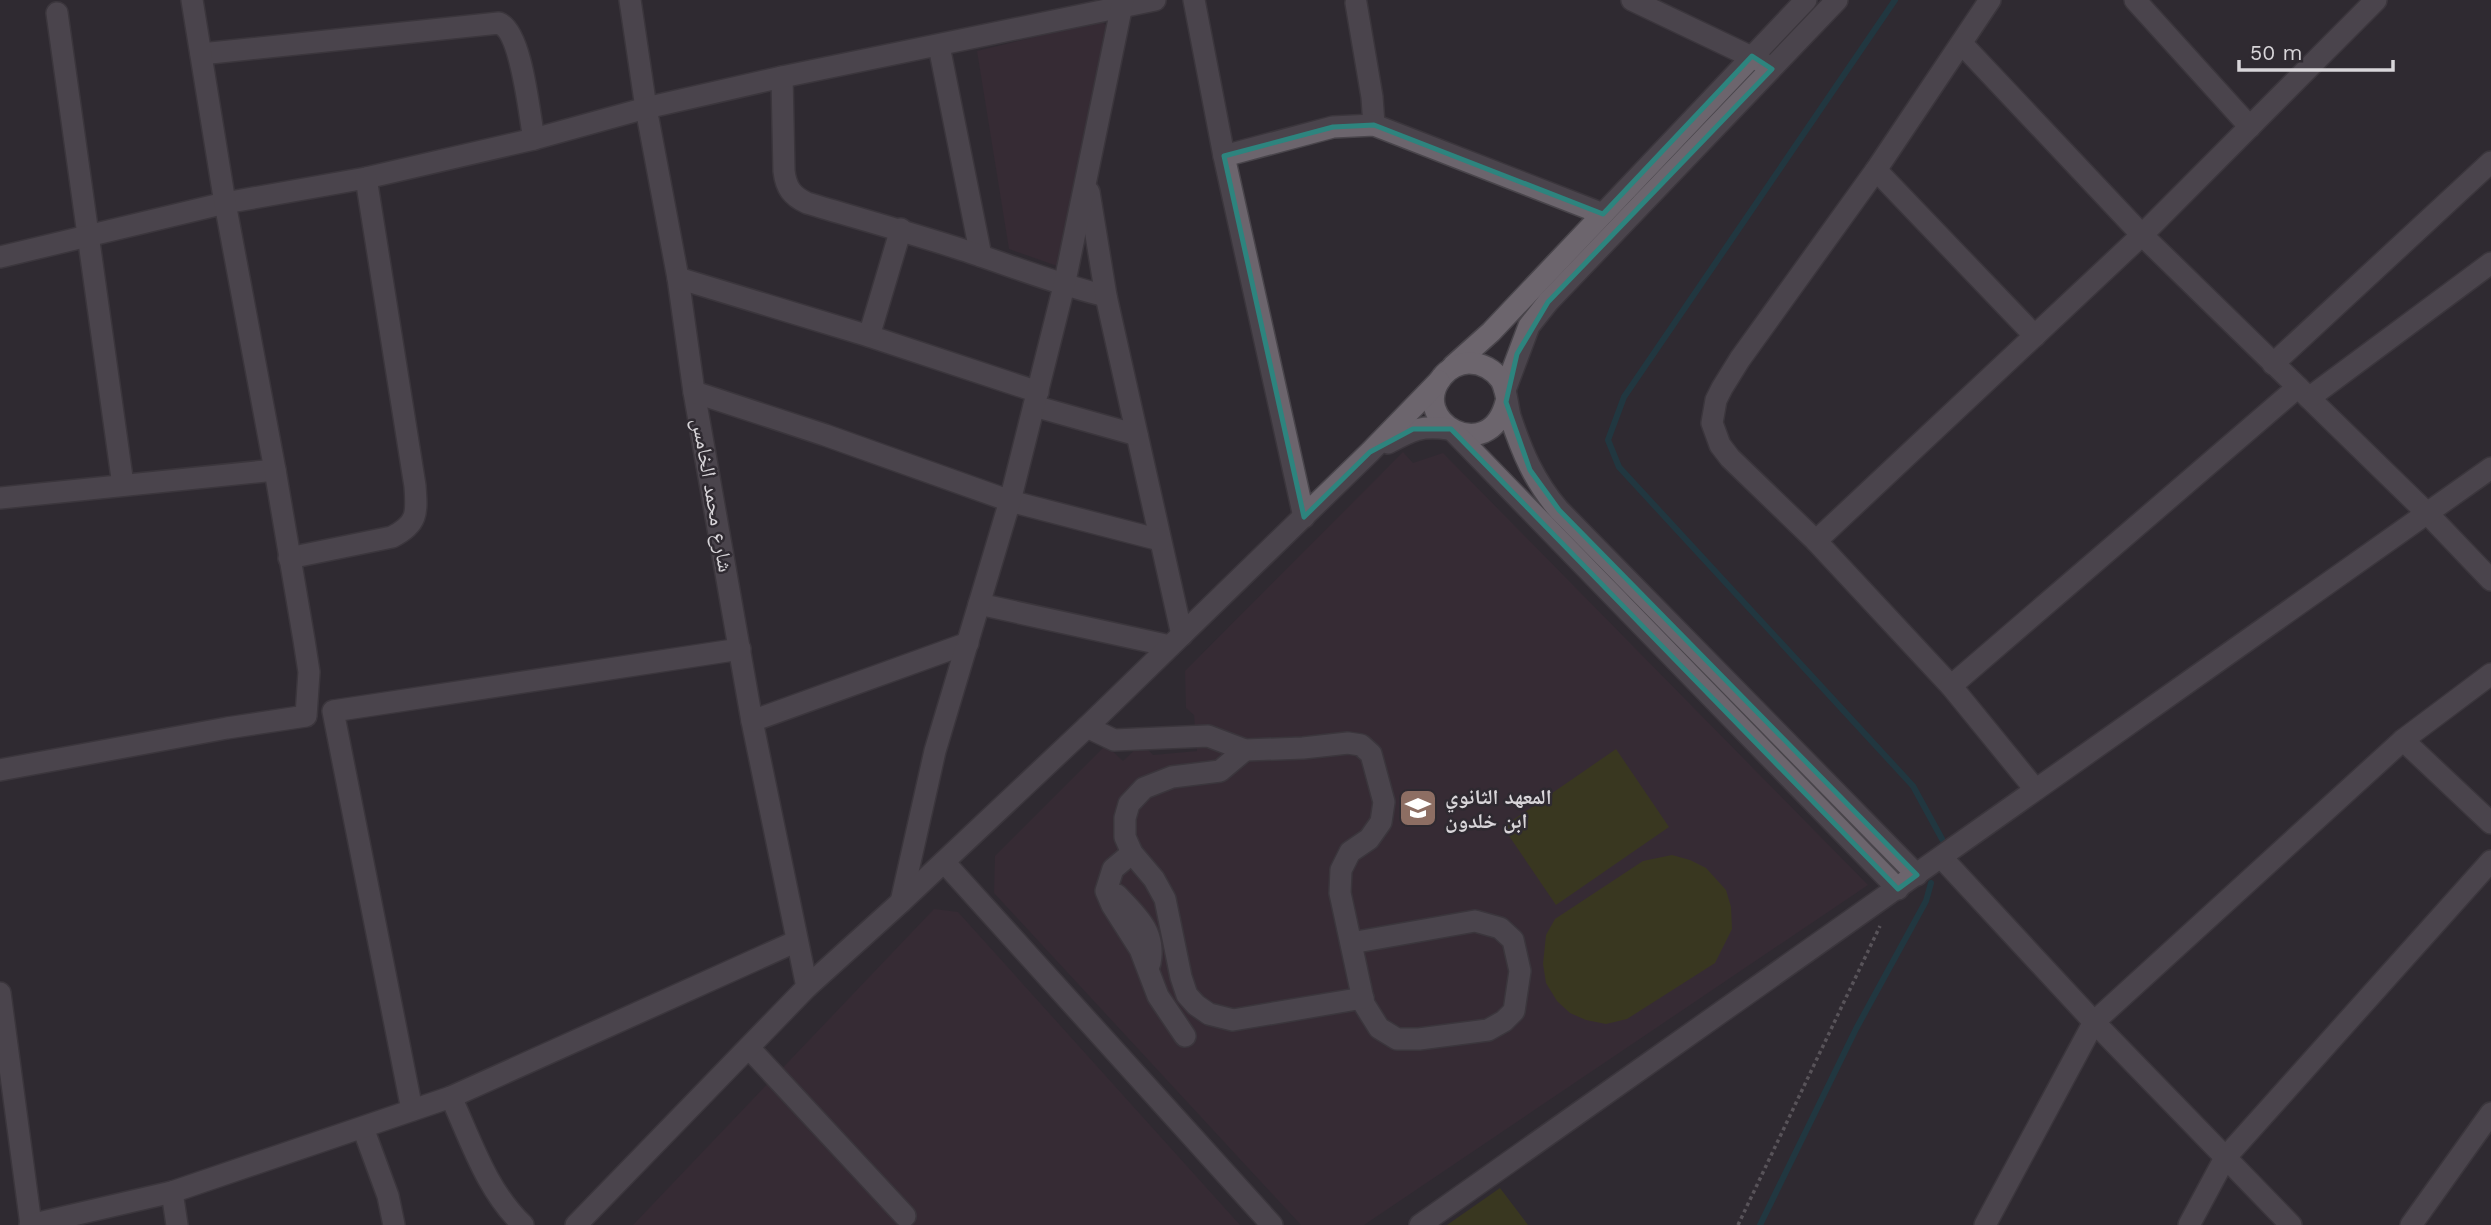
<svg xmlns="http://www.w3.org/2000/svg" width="2491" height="1225" font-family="'Work Sans','Noto Naskh Arabic',sans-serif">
  <rect width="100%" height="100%" fill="#2f2a31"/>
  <!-- education -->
  <g fill="#3e2d38">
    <polygon points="1101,21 1113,31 1060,267 1009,249 977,51"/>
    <polygon points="1403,452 1413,463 1443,453 1868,885 1364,1225 1301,1225 994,893 995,856 1106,745 1123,761 1142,743 1153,755 1197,751 1194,715 1186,708 1185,671"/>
    <polygon points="934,909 958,912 1240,1225 633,1225"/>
  </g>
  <!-- grass -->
  <g fill="#46470d">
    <polygon points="1616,749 1669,827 1556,905 1503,827"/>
    <polygon points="1672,855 1690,860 1706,868 1726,890 1731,907 1732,929 1715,963 1627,1019 1606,1024 1586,1020 1570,1013 1557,1001 1546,983 1543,964 1546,935 1555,919 1643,861"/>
    <polygon points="1500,1188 1528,1225 1447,1225"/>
  </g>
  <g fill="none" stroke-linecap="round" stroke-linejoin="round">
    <!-- stream -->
    <g stroke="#104853" stroke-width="6">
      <polyline points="1895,0 1624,397 1608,440 1619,467 1913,786 1942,839"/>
      <polyline points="1760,1225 1856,1029 1926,901 1931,883"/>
    </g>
    <defs>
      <g id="minor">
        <polyline points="630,0 646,108 678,278 694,392 752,721 807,987"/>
        <polyline points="1194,0 1224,156 1304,517"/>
        <polyline points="1632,0 1762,62"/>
        <polyline points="1990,0 1876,170 1740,359 1722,388 1716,400 1712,423 1720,445 1730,458 1816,541 1951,686 2035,789"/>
        <polyline points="2135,0 2250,127"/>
        <polyline points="1356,3 1372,97 1374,125"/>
        <polyline points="57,13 123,485"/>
        <polyline points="1962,44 2142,235 2427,513 2491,580"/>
        <polyline points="939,46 981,256"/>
        <path d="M201,54l298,-31c23,9 30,91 35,116"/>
        <path d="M782,77l2,94c2,17 8,25 23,32 50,15 100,29 150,45 50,16 98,36 149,48"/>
        <polyline points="1224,156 1333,127 1374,125 1603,214"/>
        <polyline points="1876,170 2035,336"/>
        <polyline points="1089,192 1106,296 1182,635"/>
        <polyline points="0,257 225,203 366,178 534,139 646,108 782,77 1155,0"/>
        <polyline points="678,278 869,336 1038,392"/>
        <polyline points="869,336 901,229"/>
        <polyline points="2273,364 2491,162"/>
        <polyline points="1453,366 1491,332 1806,0"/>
        <polyline points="1505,390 1529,326 1548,302 1837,0"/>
        <polyline points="694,392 825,435 1010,501 1160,540"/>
        <polyline points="2309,398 2491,263"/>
        <path d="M1506,402c-17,66 -99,18 -64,-25 6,-8 17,-14 27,-14 13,0 25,7 32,17 6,11 6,24 9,36 12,36 24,65 49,94l358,365"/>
        <polyline points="1034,406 1137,435"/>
        <polyline points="1453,431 1898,889"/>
        <path d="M1388,443c24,-13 33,-18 61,-14"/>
        <polyline points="0,498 275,470"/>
        <polyline points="1816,541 2142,235 2376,0"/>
        <path d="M289,558l103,-21c26,-13 25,-24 23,-51l-49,-308"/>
        <polyline points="979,604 1170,646"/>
        <polyline points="1951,686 2298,387"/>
        <polyline points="752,721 968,643"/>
        <polyline points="1087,727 1114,740 1208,736 1245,750 1303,748 1348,743 1361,745 1371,754 1384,802 1381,822 1369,839 1350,852 1341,870 1340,893 1364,1004 1379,1028 1397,1039 1419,1039 1488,1030 1504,1021 1514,1011 1520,971 1513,940 1500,928 1475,921 1351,943"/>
        <polyline points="2403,740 2491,823"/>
        <polyline points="1245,750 1220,771 1172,777 1144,788 1129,804 1125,818 1125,837 1132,853 1154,879 1165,899 1181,977 1187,995 1196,1005 1209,1014 1233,1020 1363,998"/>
        <polyline points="0,770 227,728 306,716 309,672 304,640 275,470 225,203 192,0"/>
        <polyline points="1132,853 1113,869 1106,891 1112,905 1140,949 1158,996 1185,1036"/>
        <polyline points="1942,858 2094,1022 2291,1225"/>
        <polyline points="944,862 1272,1225"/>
        <path d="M1117,895c20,21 39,37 33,68"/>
        <polyline points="901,902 935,751 1010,501 1064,286 1123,0"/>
        <polyline points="0,993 31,1225"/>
        <polyline points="749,1048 905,1216"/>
        <path d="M451,1097c20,44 36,94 72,128"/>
        <polyline points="412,1110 333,711 740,649"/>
        <polyline points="363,1128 388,1196 394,1225"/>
        <polyline points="172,1192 177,1225"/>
        <polyline points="30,1225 172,1192 451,1097 797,941"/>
        <polyline points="576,1225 807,987 901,902 1087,727 1370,452 1439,381"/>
        <polyline points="1420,1225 2491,468"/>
        <polyline points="1985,1225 2094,1022 2403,740 2491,674"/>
        <polyline points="2189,1225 2225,1158 2491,861"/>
        <polyline points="2411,1225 2491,1113"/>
      </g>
    </defs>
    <!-- minor casing -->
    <use href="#minor" stroke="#49454b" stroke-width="24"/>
    <!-- path -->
    <polyline stroke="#89858a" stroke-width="3.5" stroke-dasharray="3.5 3.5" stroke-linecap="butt" points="1738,1225 1880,926"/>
    <!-- minor -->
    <use href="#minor" stroke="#6c656d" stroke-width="21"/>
  </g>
  <!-- marked area -->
  <path d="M0 0H2491V1225H0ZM1752,56l20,13 -224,233 -31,52 -11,48 24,68 29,40 358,365 -19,14 -447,-460h-38l-43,23 -66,65 -80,-361 109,-29 41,-2 229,89z" fill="#2f2a31" fill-opacity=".55" fill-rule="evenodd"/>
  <path fill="none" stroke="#2d847e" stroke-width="5" stroke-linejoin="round" d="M1752,56l20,13 -224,233 -31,52 -11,48 24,68 29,40 358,365 -19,14 -447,-460h-38l-43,23 -66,65 -80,-361 109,-29 41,-2 229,89z"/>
  <!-- icons -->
  <defs>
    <symbol id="school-square" viewBox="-11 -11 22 22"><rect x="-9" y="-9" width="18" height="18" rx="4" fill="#8d6e63" stroke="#2f2a31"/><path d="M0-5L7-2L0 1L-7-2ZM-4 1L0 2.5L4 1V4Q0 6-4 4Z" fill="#fff"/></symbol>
  </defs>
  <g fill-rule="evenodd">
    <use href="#school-square" x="1396" y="786" width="44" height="44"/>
  </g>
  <g text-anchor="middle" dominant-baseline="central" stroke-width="5" stroke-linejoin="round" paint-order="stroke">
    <!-- street labels -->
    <g font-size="21" fill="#d8d5d9" stroke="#2f2a31">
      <text transform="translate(713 495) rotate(80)">شارع محمد الخامس</text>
    </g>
    <!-- poi labels -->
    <g font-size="21" font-weight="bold" fill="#d8d5d9" stroke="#2f2a31" text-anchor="start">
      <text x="1445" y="796">المعهد الثانوي<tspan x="1445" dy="24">ابن خلدون</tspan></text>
    </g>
  </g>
  <!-- scale -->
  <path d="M2239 60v10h154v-10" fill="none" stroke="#d8d5d9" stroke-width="3.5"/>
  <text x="2250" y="60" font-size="21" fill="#d8d5d9" stroke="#2f2a31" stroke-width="5" paint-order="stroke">50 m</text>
</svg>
